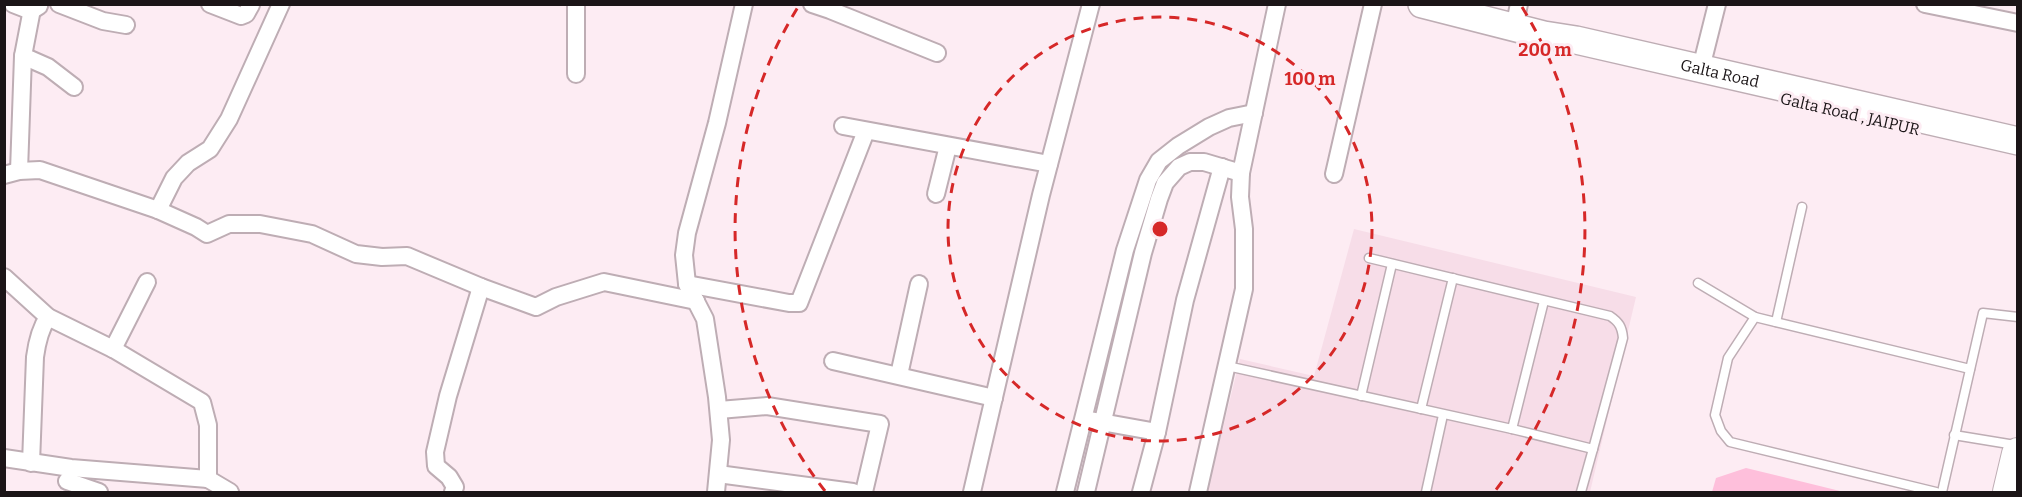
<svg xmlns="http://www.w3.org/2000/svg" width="2022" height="497" font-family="Bitter,serif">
  <rect width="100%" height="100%" fill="#fdecf3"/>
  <!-- built -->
  <polygon fill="#f7dde8" points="1354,229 1636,297 1590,492 1207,492 1240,359 1314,376"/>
  <!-- green -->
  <polygon fill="#febfdb" points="1746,468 1840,491 1848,492 1712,492 1716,478"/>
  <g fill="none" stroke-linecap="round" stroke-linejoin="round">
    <defs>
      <g id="lane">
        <polyline points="1698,283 1755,317"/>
        <polyline points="1776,322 1802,207"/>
        <path d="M1227,366l285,63 81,20 30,-111c-1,-11 -4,-16 -13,-22l-241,-58"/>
        <polyline points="1361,396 1392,264"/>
        <polyline points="1421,409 1453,278"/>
        <polyline points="1512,429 1544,301"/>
        <polyline points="1954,435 2015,445"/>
        <polyline points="1426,492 1443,415"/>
        <polyline points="1581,492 1593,449"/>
        <polyline points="1936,492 1730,442 1721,431 1715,415 1728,358 1755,317 1970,369"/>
        <polyline points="1942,492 1983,313 2018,317"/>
      </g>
      <g id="street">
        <polyline points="13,4 31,11 39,6"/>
        <polyline points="59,4 103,21 126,25"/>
        <polyline points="210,4 241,16 246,14 251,5"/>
        <polyline points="812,4 830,10 937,53"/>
        <polyline points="1925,4 2018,23"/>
        <polyline points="1514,28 1519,4"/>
        <polyline points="23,56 48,67 74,87"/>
        <polyline points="1701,68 1717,4"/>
        <polyline points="576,74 576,4"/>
        <polyline points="843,126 1049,164"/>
        <polyline points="19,171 23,56 33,4"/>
        <polyline points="1334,174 1373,4"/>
        <polyline points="4,175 19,171 40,170 158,210 196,227 207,234 229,224 260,224 312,234 356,254 382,257 407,256 481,287 536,307 556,297 604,282 696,301"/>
        <polyline points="936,194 948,146"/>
        <polyline points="158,210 174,178 188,163 210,149 229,119 281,4"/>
        <polyline points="4,277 48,317 113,349 202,402 208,425 208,479 230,492"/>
        <polyline points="687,284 789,303 799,303 866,131"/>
        <polyline points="113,349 147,282"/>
        <polyline points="833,361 994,398"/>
        <polyline points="899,375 919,284"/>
        <polyline points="719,410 767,406 880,424 864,492"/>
        <polyline points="1090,420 1157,432"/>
        <polyline points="4,458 71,468 208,479"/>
        <path d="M31,463l4,-106c2,-15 5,-28 13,-40"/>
        <polyline points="718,474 853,492"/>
        <polyline points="67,481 99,492"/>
        <polyline points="453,492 455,487 449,477 436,466 435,452 448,396 481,287"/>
        <polyline points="716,492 721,440 717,397 705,319 687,284 684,255 687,233 717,123 744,4"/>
        <polyline points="972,492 1041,195 1091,4"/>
        <polyline points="1065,492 1125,250 1148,180 1159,161 1178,146 1209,127 1229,118 1254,113"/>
        <polyline points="1086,492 1143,253 1159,199 1165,183 1179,167 1190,162 1204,162 1241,173"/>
        <polyline points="1141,492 1157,432 1185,300 1222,167"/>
        <polyline points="1198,492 1244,289 1244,229 1240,197 1241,173 1277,4"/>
      </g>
      <g id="primary">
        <path id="s1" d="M1422,4l122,31 32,5 442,101"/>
      </g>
      <polyline id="highway" points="2009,492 2018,454"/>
    </defs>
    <!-- lane casing -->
    <use href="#lane" stroke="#beadb4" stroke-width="11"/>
    <!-- street casing -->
    <use href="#street" stroke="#beadb4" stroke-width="20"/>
    <!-- primary casing -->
    <use href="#primary" stroke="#beadb4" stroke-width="30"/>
    <!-- highway casing -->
    <use href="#highway" stroke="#beadb4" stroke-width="34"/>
    <!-- lane -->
    <use href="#lane" stroke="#fff" stroke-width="8"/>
    <!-- street -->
    <use href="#street" stroke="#fff" stroke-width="16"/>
    <!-- primary -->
    <use href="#primary" stroke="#fff" stroke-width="27"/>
    <!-- highway -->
    <use href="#highway" stroke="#fff" stroke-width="32"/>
  </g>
  <!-- distance rings -->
  <g fill="none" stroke="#d62828" stroke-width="3" stroke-dasharray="10 8">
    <circle cx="1160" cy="229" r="212"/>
    <path d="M825 491A425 425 0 0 1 798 7M1522 7A425 425 0 0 1 1495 491"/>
  </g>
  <g text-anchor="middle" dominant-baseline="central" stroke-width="6" stroke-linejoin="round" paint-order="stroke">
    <!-- street labels -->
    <g font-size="16" fill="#1b1517" stroke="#fdecf3">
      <text stroke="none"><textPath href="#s1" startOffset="306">Galta Road</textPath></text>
      <text transform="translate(1850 114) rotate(13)">Galta Road , JAIPUR</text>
    </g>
  </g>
  <circle cx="1160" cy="229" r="9" fill="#d62828" stroke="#fdecf3" stroke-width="3"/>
  <g font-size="18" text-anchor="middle" font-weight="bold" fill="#d62828" stroke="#fdecf3" stroke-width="6" stroke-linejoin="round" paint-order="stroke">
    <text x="1545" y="56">200 m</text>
    <text x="1310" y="85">100 m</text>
  </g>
  <!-- border -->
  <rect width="2022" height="497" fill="none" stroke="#1b1517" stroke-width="12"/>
</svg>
